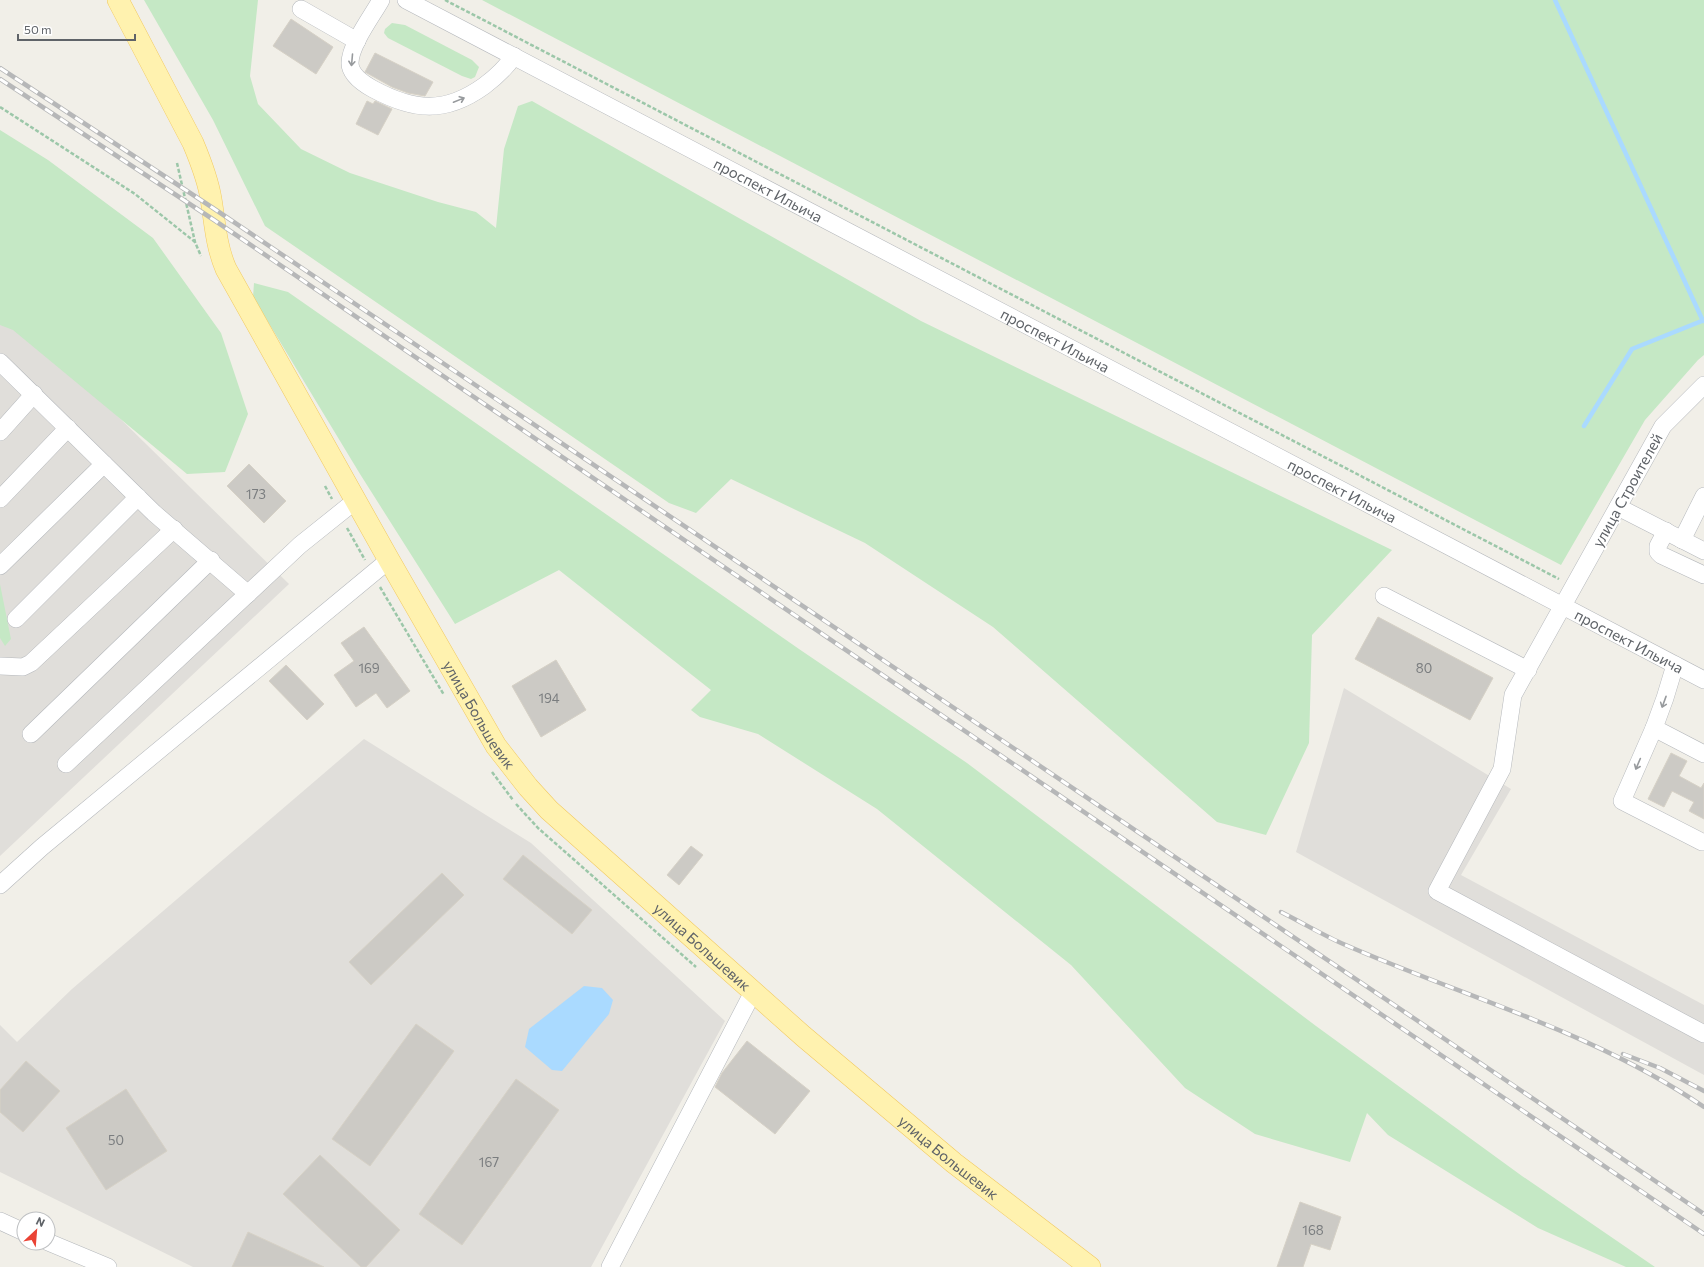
<svg xmlns="http://www.w3.org/2000/svg" width="1704" height="1267" font-family="Commissioner,sans-serif">
  <rect width="100%" height="100%" fill="#f1efe8"/>
  <!-- industrial -->
  <g fill="#e0deda">
    <polygon points="0,301 289,584 0,856"/>
    <polygon points="1344,688 1511,789 1461,875 1704,1005 1704,1075 1296,852"/>
    <polygon points="364,739 531,843 725,1021 591,1267 193,1267 0,1172 0,1025 17,1042 72,989"/>
  </g>
  <!-- green -->
  <g fill="#c5e8c5">
    <polygon points="144,0 258,0 250,76 258,104 301,149 350,173 438,202 476,212 496,228 504,149 518,106 532,101 921,321 1392,550 1312,635 1309,743 1266,835 1217,822 993,627 865,543 731,479 696,513 669,503 265,226 213,120"/>
    <polygon points="482,0 1704,0 1704,355 1698,360 1645,420 1561,565"/>
    <polygon points="392,23 405,25 472,60 479,67 475,77 471,79 462,76 388,38 384,33 385,29"/>
    <polygon points="0,130 48,160 153,238 221,333 248,414 225,472 187,474 13,330 0,325"/>
    <polygon points="254,283 288,292 799,649 967,763 1316,1026 1522,1176 1655,1267 1626,1267 1538,1228 1388,1135 1367,1113 1350,1162 1255,1134 1185,1088 1071,965 877,809 758,734 700,717 691,710 711,690 559,570 455,624 360,474 253,297"/>
    <polygon points="0,584 11,639 5,646 0,638"/>
  </g>
  <!-- water -->
  <polygon fill="#aadaff" points="584,986 602,988 613,1000 609,1014 562,1071 552,1070 525,1047 529,1029"/>
  <g fill="none" stroke-linecap="round" stroke-linejoin="round">
    <!-- stream -->
    <g stroke="#aadaff" stroke-width="4.5">
      <polyline points="1555,0 1703,321"/>
      <polyline points="1584,426 1632,349 1704,320"/>
    </g>
  </g>
  <!-- building -->
  <g fill="#cccac5" stroke="#d6d1c6">
    <polygon points="291,19 333,47 316,74 273,46"/>
    <polygon points="375,53 433,82 425,96 408,93 392,87 365,72"/>
    <polygon points="367,101 373,104 375,101 392,109 378,135 356,124"/>
    <polygon points="249,464 286,501 264,523 227,486"/>
    <polygon points="1378,617 1493,678 1470,720 1355,659"/>
    <polygon points="364,627 410,691 387,708 376,693 356,707 334,675 354,661 341,643"/>
    <polygon points="556,660 586,710 541,737 512,686"/>
    <polygon points="286,665 324,704 307,720 269,681"/>
    <polygon points="1671,753 1687,761 1679,776 1701,788 1704,783 1704,819 1689,811 1694,802 1672,791 1664,807 1648,799"/>
    <polygon points="691,846 703,855 679,885 667,875"/>
    <polygon points="523,855 592,910 572,934 503,879"/>
    <polygon points="442,873 464,895 371,985 349,962"/>
    <polygon points="416,1024 454,1051 370,1166 332,1139"/>
    <polygon points="747,1041 810,1091 775,1134 715,1087 722,1073"/>
    <polygon points="26,1061 60,1091 23,1132 0,1112 0,1090"/>
    <polygon points="516,1079 559,1110 462,1245 419,1214"/>
    <polygon points="126,1089 167,1151 106,1190 66,1128"/>
    <polygon points="320,1155 400,1230 366,1267 361,1267 283,1194"/>
    <polygon points="1300,1202 1341,1217 1330,1250 1311,1244 1303,1267 1277,1267"/>
    <polygon points="248,1232 324,1267 232,1267"/>
  </g>
  <g fill="none" stroke-linecap="round" stroke-linejoin="round">
    <defs>
      <g id="minor">
        <path d="M381,0c-9,16 -31,45 -31,63 0,12 14,21 23,26 41,22 72,25 111,-3 12,-9 21,-17 30,-30"/>
        <path id="s1" d="M406,0l1298,680"/>
        <polyline points="301,9 357,41"/>
        <polyline points="0,362 154,513 248,594"/>
        <polyline points="1704,385 1663,426 1513,695 1502,769 1437,891 1704,1034"/>
        <polyline points="0,432 34,394"/>
        <polyline points="0,499 68,428"/>
        <polyline points="1618,507 1704,551"/>
        <polyline points="1666,531 1658,546 1658,552 1661,555 1704,575"/>
        <polyline points="1682,540 1704,496"/>
        <polyline points="0,566 104,464"/>
        <polyline points="1384,596 1528,670"/>
        <polyline points="16,619 138,497"/>
        <polyline points="1675,665 1665,698 1654,728 1704,754"/>
        <polyline points="0,666 23,667 31,663 174,529"/>
        <polyline points="1654,728 1622,801 1702,842 1704,842"/>
        <polyline points="31,734 211,560"/>
        <polyline points="66,764 300,545 355,501"/>
        <polyline points="0,885 42,847 389,560"/>
        <polyline points="0,1221 24,1232"/>
        <polyline points="48,1242 108,1267"/>
        <polyline points="610,1267 753,992"/>
      </g>
      <g id="major">
        <path id="s2" d="M118,0l75,143c8,19 15,37 18,56 4,24 5,47 15,70l163,291 107,186 32,41 21,23 254,226 151,127 136,104"/>
      </g>
    </defs>
    <!-- minor casing -->
    <use href="#minor" stroke="#b5b8bc" stroke-width="18"/>
    <!-- major casing -->
    <use href="#major" stroke="#f2c960" stroke-width="22"/>
    <!-- path -->
    <g stroke="#9cc7a9" stroke-width="2.5" stroke-dasharray="4 2" stroke-linecap="butt">
      <polyline points="445,0 1559,579"/>
      <polyline points="0,107 135,194 195,242"/>
      <polyline points="177,163 195,242 201,256"/>
      <polyline points="325,486 332,499"/>
      <polyline points="347,528 365,560"/>
      <polyline points="380,587 444,695"/>
      <polyline points="492,772 513,800"/>
      <polyline points="516,804 538,828 696,967"/>
    </g>
    <!-- minor -->
    <use href="#minor" stroke="#fff" stroke-width="17"/>
    <!-- major -->
    <use href="#major" stroke="#fff2af" stroke-width="21"/>
    <defs>
      <g id="rail">
        <polyline points="0,68 213,208 1704,1214"/>
        <polyline points="0,79 214,220 1704,1234"/>
        <path d="M1281,912c20,10 40,22 60,31 122,54 250,87 363,164"/>
        <polyline points="1623,1054 1660,1068 1704,1091"/>
      </g>
    </defs>
    <!-- rail casing -->
    <use href="#rail" stroke="#b6b7b8" stroke-width="4.5"/>
    <!-- rail -->
    <use href="#rail" stroke="#fff" stroke-width="3" stroke-dasharray="9" stroke-linecap="butt"/>
  </g>
  <!-- one-way arrows -->
  <defs><path id="oneway-shaft" d="M-6 0H5M1.5-3L5.5 0L1.5 3" fill="none" stroke-width="1.6" stroke-linecap="round" stroke-linejoin="round"/></defs>
  <g stroke="#979a9d">
    <use href="#oneway-shaft" transform="translate(352 60) rotate(95)"/>
    <use href="#oneway-shaft" transform="translate(459 100) rotate(-22)"/>
    <use href="#oneway-shaft" transform="translate(1664 702) rotate(110)"/>
    <use href="#oneway-shaft" transform="translate(1638 764) rotate(113)"/>
  </g>
  <g text-anchor="middle" dominant-baseline="central" stroke-width="3.5" stroke-linejoin="round" paint-order="stroke">
    <!-- number labels -->
    <g font-size="13" fill="#7a7d7f">
      <text x="256" y="494">173</text>
      <text x="369" y="668">169</text>
      <text x="1424" y="668">80</text>
      <text x="549" y="698">194</text>
      <text x="116" y="1140">50</text>
      <text x="489" y="1162">167</text>
      <text x="1313" y="1230">168</text>
    </g>
    <!-- street labels -->
    <g font-size="15" fill="#5f6368" stroke="#fff">
      <text stroke="none"><textPath href="#s1" startOffset="409">проспект Ильича</textPath></text>
      <text stroke="none"><textPath href="#s1" startOffset="733">проспект Ильича</textPath></text>
      <text stroke="none"><textPath href="#s1" startOffset="1057">проспект Ильича</textPath></text>
      <text transform="translate(1627 490) rotate(-61)">улица Строителей</text>
      <text stroke="none"><textPath href="#s1" startOffset="1381">проспект Ильича</textPath></text>
      <text stroke="none"><textPath href="#s2" startOffset="805">улица Большевик</textPath></text>
      <text stroke="none"><textPath href="#s2" startOffset="1129">улица Большевик</textPath></text>
      <text stroke="none"><textPath href="#s2" startOffset="1453">улица Большевик</textPath></text>
    </g>
  </g>
  <!-- north arrow -->
  <g transform="translate(36 1231) rotate(26)"><circle r="19" fill="#ffffff" stroke="#bfc1c3"/>
  <path d="M0-3L7 15L0 10L-7 15Z" fill="#ea4335"/>
  <text y="-6" font-size="11" font-weight="bold" text-anchor="middle" fill="#5f6368">N</text>
  </g>
  <!-- scale -->
  <path d="M18 34v6h117v-6" fill="none" stroke="#5f6368" stroke-width="2"/>
  <text x="24" y="34" font-size="12" fill="#5f6368" stroke="#ffffff" stroke-width="3" paint-order="stroke">50 m</text>
</svg>
